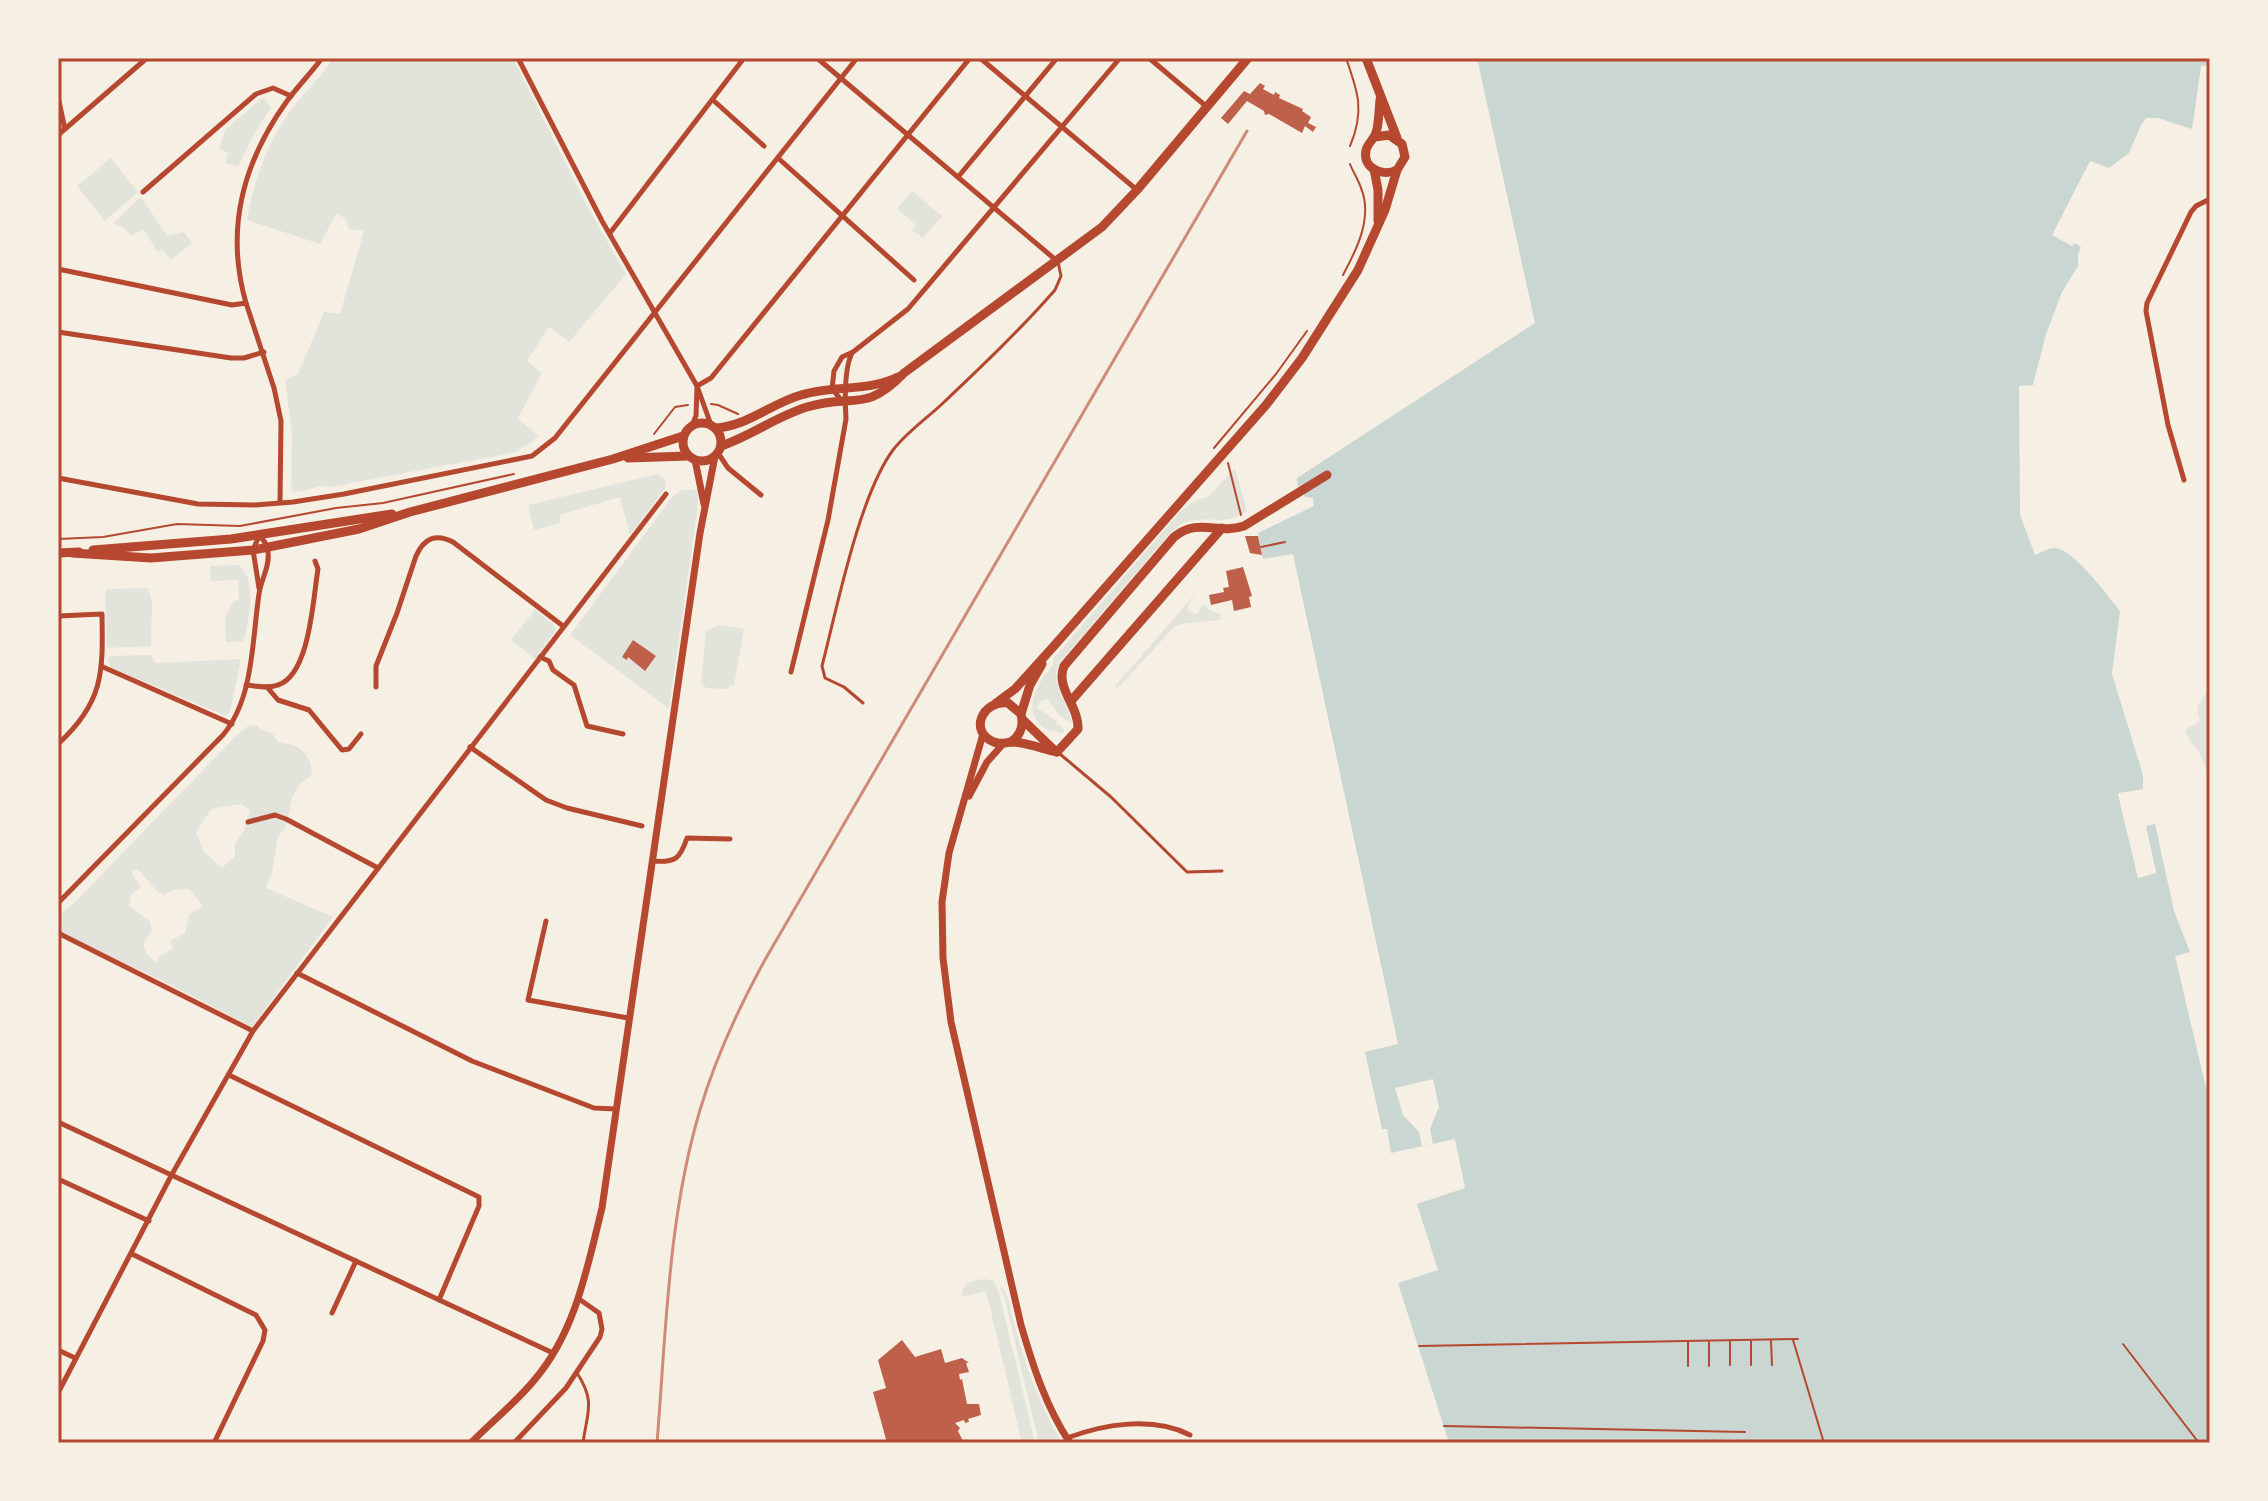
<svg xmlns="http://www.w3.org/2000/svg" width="2268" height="1501" font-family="'DM Sans',sans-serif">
  <rect width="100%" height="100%" fill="#f6efe4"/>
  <!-- green -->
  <g fill="#e2e4dc" fill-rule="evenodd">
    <path d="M333,58h180l74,148 39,68 -57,68 -20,-15 -22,34 15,12 -24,45 21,19 -23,15 -186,35c-14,-4 -23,6 -37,5l-2,-3 1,-55 -7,-54 13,-6 26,-62 16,2 24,-83 -15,-2 -4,-11 -9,-4 -16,30 -73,-24c7,-41 21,-80 47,-114 13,-16 28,-30 39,-48z"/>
    <polygon points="263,97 271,107 252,138 238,167 225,163 228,153 219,148 225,130"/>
    <polygon points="111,158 138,192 105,221 77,186"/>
    <polygon points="912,191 942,216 923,238 912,230 916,225 897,209"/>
    <polygon points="141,197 167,236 184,232 192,243 171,260 162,249 158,252 143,229 131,236 124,228 113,223"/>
    <path d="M1235,468l12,43c-24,19 -51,-3 -76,21l-112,131c-10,23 10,37 12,60l-12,-8 -12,-16 -8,3 -2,6 20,13 -2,3 5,1 5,6 -3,2c-6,-2 -12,-1 -18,-5 -24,-17 -5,-47 9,-63v-6l127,-147 16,-12 12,-3z"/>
    <polygon points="657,474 665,479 666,487 630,535 620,497 559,515 561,523 534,530 528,505"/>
    <polygon points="681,490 698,490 698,506 669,709 570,635 673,496"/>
    <path d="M238,565c21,15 10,50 7,72l-2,4 -17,1 -1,-25 9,-16 5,-1 -1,-20 -27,1 -1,-15z"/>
    <polygon points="148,588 152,602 151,646 107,648 105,593 108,589"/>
    <polygon points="1197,592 1187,607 1189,611 1197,614 1204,604 1209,610 1220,614 1221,620 1186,623 1174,627 1118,688 1115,686"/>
    <polygon points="535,610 554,625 556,630 535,659 511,640"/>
    <polygon points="719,625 744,629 734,685 725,689 706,688 701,683 706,631"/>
    <polygon points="151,655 155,663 241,659 230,712 226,716 112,668 107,661 110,656"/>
    <polygon points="2205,694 2210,694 2210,781 2200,753 2190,741 2185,730 2200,721 2197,708"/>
    <path d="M256,725l7,6 9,2 6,9c21,2 33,11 34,32l-14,12 -6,12 -6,29 -8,9 -6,36 -6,16 67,29 -81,110 -87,-45 -107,-50v-16l17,-14 162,-167 11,-9zM241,804l9,6 -6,21 -9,13v12l-13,12 -18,-16 -8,-20 15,-23zM137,869c10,9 15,19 26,26l10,-5 16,-1 14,18 -14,7 -4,19 -15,8 3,7 -13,8 -4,7 -10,-10 -3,-9 9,-14 -3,-10 -20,-14 2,-11 10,-8 -9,-12 1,-5z"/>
    <path d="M985,1279l9,2 5,12 36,150h-13l-36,-152 -24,6c-1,-14 12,-17 23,-18z"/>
    <path d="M999,1285c10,8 11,22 14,34 11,44 26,85 49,124h-23l-35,-147z"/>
  </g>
  <!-- water -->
  <path fill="#c9d6d2" d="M1477,58h733v7l-9,1 -9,63 -34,-11h-12l-5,7 -12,28 -20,15 -19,-7 -38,74 20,11 3,-3 6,4 -3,7v12l-16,26 -16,42 -13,51 -14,1 1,129 15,40c6,-2 13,-7 19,-7 19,0 54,48 66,63l-8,63 31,101v14l-25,5 20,84 18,-6 -10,-46 9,-2 19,87 16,41 -15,4 35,149v338h-761l-51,-160 40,-13 -21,-66 48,-16 -10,-49 -64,14 -4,-24h-5l-17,-77 33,-8 -105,-490 -30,5 -5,-26 56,-27 -1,-8 -8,-1 -7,-11 -1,-8 238,-155z"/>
  <!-- pier -->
  <g fill="#f6efe4">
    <polygon points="2138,790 2139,794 2123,796 2141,873 2152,870 2142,826 2145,822 2156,873 2138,878 2118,793"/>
    <polygon points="1433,1079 1439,1107 1430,1129 1433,1144 1422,1146 1419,1132 1403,1115 1395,1088"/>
  </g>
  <!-- building -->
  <g fill="#bf614a">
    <polygon points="1260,83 1265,86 1263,89 1274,95 1275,92 1280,95 1279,98 1303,109 1302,111 1311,117 1308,123 1316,127 1313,132 1305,126 1302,133 1269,114 1265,115 1264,111 1247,101 1228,124 1221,118 1244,91 1250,94"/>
    <polygon points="1245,536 1258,536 1262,555 1250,553"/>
    <polygon points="1243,567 1252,596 1249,597 1251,607 1234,611 1232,600 1211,605 1209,595 1224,592 1223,588 1229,587 1226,571"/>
    <polygon points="633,640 656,656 645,671 628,657 627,660 622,657"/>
    <polygon points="902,1340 915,1357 941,1349 945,1363 962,1358 969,1363 966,1363 969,1372 959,1374 960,1380 962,1379 967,1404 979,1404 981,1415 968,1419 969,1422 965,1423 964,1420 955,1423 960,1428 958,1431 964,1443 887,1443 873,1392 886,1388 878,1360"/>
  </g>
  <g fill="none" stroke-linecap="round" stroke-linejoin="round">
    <!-- path -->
    <g stroke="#b5482f" stroke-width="2">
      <path d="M1346,58c12,34 19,53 4,88"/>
      <path d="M1343,275c14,-26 30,-58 18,-87 -3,-9 -8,-16 -11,-24"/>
      <polyline points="711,404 718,405 738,414"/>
      <polyline points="654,434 675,407 688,405"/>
      <polyline points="1214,448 1276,374 1307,331"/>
      <polyline points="1228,463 1241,515"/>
      <polyline points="58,539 103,537 177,524 240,526 336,508 383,503 514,474"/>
      <polyline points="1261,547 1285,542"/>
      <polyline points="1793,1340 1824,1443"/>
      <polyline points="1730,1341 1730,1365"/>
      <polyline points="1751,1341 1751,1365"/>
      <polyline points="1771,1341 1772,1365"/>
      <polyline points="1688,1342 1688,1366"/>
      <polyline points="1709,1342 1709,1366"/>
      <polyline points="2123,1344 2199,1443"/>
      <polyline points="1419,1346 1798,1339"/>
      <polyline points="1444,1426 1745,1432"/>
    </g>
    <!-- service -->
    <g stroke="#b5482f" stroke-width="3">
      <path d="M863,703l-19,-16 -19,-9 -3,-12c15,-58 37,-170 71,-216 14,-18 33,-31 49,-46 38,-36 79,-75 113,-114l6,-14 -3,-14"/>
      <polyline points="1060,754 1111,797 1187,872 1222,871"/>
      <path d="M577,1373c19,29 10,39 6,70"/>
    </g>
    <!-- minor -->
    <g stroke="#b5482f" stroke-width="5">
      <polyline points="518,58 602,221 697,386 711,425"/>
      <polyline points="817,58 1057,261"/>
      <polyline points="980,58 1137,190"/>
      <polyline points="1149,58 1207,107"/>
      <polyline points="58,97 65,129"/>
      <polyline points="713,100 764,146"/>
      <polyline points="58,135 147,58"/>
      <polyline points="778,158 914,280"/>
      <polyline points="958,177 1057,58"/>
      <polyline points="143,192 256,94 273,88 291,96"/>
      <polyline points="610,233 744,58"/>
      <polyline points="58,269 232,305 246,303 274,388 281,421 280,503"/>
      <path d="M246,303c-21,-73 -3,-141 41,-202 11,-15 24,-28 35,-43"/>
      <polyline points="58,332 231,358 244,358 264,352"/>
      <polyline points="697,386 711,378 970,58"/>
      <polyline points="843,402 832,389 834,371 842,357 853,352 908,309 1120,58"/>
      <polyline points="692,425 696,416 697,387"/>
      <polyline points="718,453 728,468 761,495"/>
      <polyline points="58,478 198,504 255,505 293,502 344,494 532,456 555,438 857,58"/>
      <polyline points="2184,480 2168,425 2146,311 2147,303 2191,212 2196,206 2210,199"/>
      <polyline points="259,536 253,550 259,588"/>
      <path d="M58,616l44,-2c1,58 2,88 -44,130"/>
      <polyline points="540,657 549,661 553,670 574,685 587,726 623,734"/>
      <polyline points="103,667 232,724"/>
      <path d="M791,672l37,-152 18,-101c-1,-17 -2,-50 6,-66"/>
      <path d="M246,685c10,1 21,4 32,0 32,-10 35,-87 40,-116l-3,-8"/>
      <polyline points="267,687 278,700 309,710 342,750 349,749 361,734"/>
      <path d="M376,687v-21l21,-53 19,-57c8,-18 20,-23 37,-14l110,84"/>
      <polyline points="470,747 546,800 567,808 642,826"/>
      <polyline points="248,822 275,815 286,819 378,868"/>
      <path d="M653,861c22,2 27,-2 34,-23l43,1"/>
      <path d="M58,903l165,-168c31,-37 29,-95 36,-141 2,-15 11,-27 9,-42 0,-7 -4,-11 -8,-16"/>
      <polyline points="546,921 528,1000 628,1018"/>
      <polyline points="58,933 253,1031"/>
      <polyline points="297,973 472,1061 594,1108 616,1109"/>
      <polyline points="229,1075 479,1197 479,1206 439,1300"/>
      <polyline points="58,1122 553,1353"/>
      <polyline points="58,1179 149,1221"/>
      <polyline points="132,1254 256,1315 265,1330 263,1341 214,1443"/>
      <polyline points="332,1313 356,1261"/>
      <polyline points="58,1350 75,1358"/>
      <polyline points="58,1393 171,1176 253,1031 666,494"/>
      <path d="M1067,1438c37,-14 86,-22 123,-3"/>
      <polyline points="514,1443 566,1388 600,1337 602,1329 599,1313 579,1299"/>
    </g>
    <!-- tertiary -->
    <g stroke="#b5482f" stroke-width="7">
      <polyline points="695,460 704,504"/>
      <path d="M983,734l-34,119 -7,49 1,56 8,64 70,303c12,41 25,82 49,118"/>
      <polyline points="969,796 987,762 1003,744"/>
      <path d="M471,1443c21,-22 46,-41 65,-65 40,-48 51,-110 66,-170l98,-675 15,-77"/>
    </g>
    <!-- trunk -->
    <g stroke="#b5482f" stroke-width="9">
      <polyline points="1366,58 1397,138"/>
      <path d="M1375,137l14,-2 13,9 3,13 -8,13c-14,7 -35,-1 -31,-20 2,-7 8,-11 10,-17 3,-10 3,-23 4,-33"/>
      <polyline points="1374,169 1378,190 1378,221"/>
      <circle cx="702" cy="442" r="19"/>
      <path d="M715,428c31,-1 57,-25 86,-33 32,-10 66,-3 97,-18"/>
      <path d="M721,446c30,-10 56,-30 86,-39 45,-14 58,7 97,-34l198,-146 35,-37 111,-132"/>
      <polyline points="628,458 688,456"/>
      <polyline points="93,550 231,539 392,514"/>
      <polyline points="58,553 79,552"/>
      <polyline points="72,553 151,558 253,550 359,529 410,512 613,459 683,436"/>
      <polyline points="1071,701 1222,528"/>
      <polyline points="996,703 1015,689 1053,647 1266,405 1302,358 1358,270 1385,210 1397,170"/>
      <polyline points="1021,714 1030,685 1042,664"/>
      <polyline points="1023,720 1054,750"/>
      <path d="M1011,742c10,-7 13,-16 10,-28l-13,-11c-27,-3 -39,30 -14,39 7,3 13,0 19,0 15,1 30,7 44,10"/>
      <path d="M1057,752l21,-23c1,-23 -23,-41 -14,-63l110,-129c25,-20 43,-2 70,-11l83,-51"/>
    </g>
    <!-- rail -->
    <path stroke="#cf8b77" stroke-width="3" d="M657,1443c9,-111 11,-226 43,-333 16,-54 39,-103 66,-152l481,-827"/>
  </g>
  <!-- border -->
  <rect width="2268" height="1501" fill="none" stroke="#f6efe4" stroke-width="120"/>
  <rect x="60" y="60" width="2148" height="1381" fill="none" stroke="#b5482f" stroke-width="3"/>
</svg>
